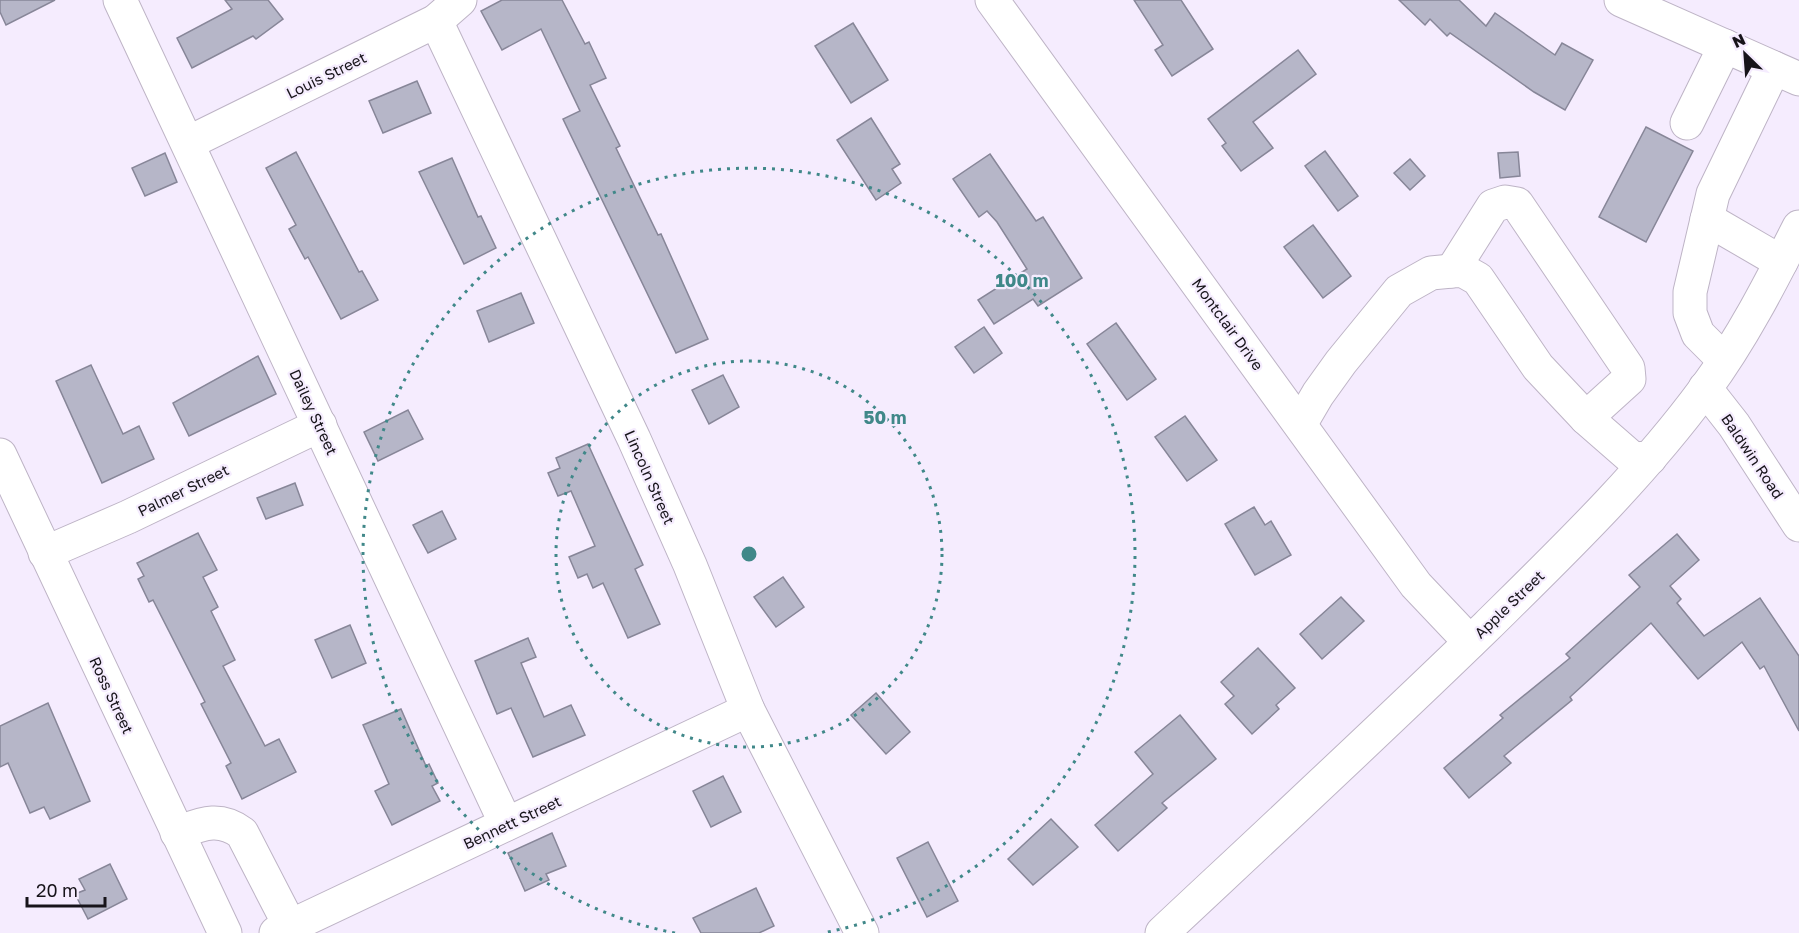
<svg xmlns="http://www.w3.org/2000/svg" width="1799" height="933" font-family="'Golos Text',sans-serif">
  <rect width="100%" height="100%" fill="#f5ecfe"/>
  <!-- building -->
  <g fill="#b6b6c8" stroke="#878698" stroke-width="1.5">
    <polygon points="0,0 55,0 6,25 0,12"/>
    <polygon points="225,0 268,0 283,19 256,39 253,36 192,68 177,38 232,9"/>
    <polygon points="502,0 562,0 585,44 589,42 606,78 590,85 620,146 616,148 658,235 661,234 708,339 676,353 563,119 580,111 541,29 502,50 481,11"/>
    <polygon points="1134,0 1181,0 1213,49 1172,76 1155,50 1163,45"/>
    <polygon points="1399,0 1459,0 1486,26 1495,13 1555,55 1562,43 1593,60 1565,110 1534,92 1450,33 1447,36 1430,19 1425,25"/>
    <polygon points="853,23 888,80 851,103 815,46"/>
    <polygon points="1298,50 1316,74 1253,122 1273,148 1241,171 1222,146 1226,143 1208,119"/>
    <polygon points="417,81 431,113 383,133 369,101"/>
    <polygon points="871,118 900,164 892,169 901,183 876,200 837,140"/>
    <polygon points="1646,127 1693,151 1646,242 1599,217"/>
    <polygon points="1325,151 1358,196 1338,211 1305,166"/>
    <polygon points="296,152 359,272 362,271 378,300 341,319 308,257 305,259 289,229 296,225 266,168"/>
    <polygon points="1518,152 1520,176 1500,178 1498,153"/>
    <polygon points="165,153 177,182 145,196 132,168"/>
    <polygon points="990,154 1036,221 1043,217 1082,278 1038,306 1033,299 994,324 978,300 1027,269 997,222 987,211 979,217 953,179"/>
    <polygon points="452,158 478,217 481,216 496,248 464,264 419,172"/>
    <polygon points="1410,159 1425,176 1410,190 1394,173"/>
    <polygon points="1313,225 1351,276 1323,298 1284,247"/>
    <polygon points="521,293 534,323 489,342 477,311"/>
    <polygon points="1116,323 1156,379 1127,400 1087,344"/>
    <polygon points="984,327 1002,353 974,373 955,347"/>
    <polygon points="258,356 276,394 189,436 173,403"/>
    <polygon points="91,365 123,434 139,426 154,459 102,483 56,381"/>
    <polygon points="723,375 739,407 709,424 692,390"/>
    <polygon points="408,410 423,439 378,461 364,432"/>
    <polygon points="1185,416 1217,460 1187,481 1155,437"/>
    <polygon points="588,444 643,565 635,569 660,624 628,638 603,583 593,588 587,574 578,578 569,557 595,546 571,491 558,496 548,473 560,468 556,458"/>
    <polygon points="295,483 303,505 266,519 257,498"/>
    <polygon points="1254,507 1265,525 1271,521 1291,555 1255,575 1225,524"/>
    <polygon points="442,511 456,539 428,553 413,525"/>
    <polygon points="198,533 217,570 203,577 218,607 211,611 235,660 223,666 265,746 279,739 296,772 242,799 226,766 231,763 201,704 205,702 153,600 149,602 138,579 144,576 137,563"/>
    <polygon points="1677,534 1699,560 1670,586 1681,599 1677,603 1704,636 1760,598 1799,656 1799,731 1764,666 1760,669 1742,642 1698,679 1651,623 1570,697 1572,700 1504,756 1511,763 1469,798 1444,768 1503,718 1500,715 1570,658 1566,654 1640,587 1629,575"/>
    <polygon points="783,577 804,607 776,627 754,597"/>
    <polygon points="1341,597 1364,621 1322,659 1300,634"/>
    <polygon points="350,625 366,663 332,678 315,640"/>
    <polygon points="528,638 536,657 521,663 544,717 571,705 585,735 533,757 511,708 497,714 475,661"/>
    <polygon points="1258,648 1295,688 1276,705 1279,709 1252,734 1225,704 1234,696 1221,682"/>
    <polygon points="876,693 910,732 886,754 851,715"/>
    <polygon points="48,703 90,801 50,819 44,807 30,813 8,763 0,767 0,726"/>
    <polygon points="401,709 426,766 429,764 438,783 432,786 440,801 392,825 375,791 389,784 363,725"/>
    <polygon points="1180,715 1216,759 1162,803 1167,808 1118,851 1095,825 1153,774 1135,752"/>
    <polygon points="723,776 741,812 711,827 693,791"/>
    <polygon points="1051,819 1078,847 1033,885 1008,859"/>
    <polygon points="552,833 566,866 546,874 549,880 525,891 508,853"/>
    <polygon points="928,842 958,901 927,917 897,858"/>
    <polygon points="110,864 127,899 88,919 75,894 85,890 79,879"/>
    <polygon points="756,888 774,926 759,933 701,933 693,918"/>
  </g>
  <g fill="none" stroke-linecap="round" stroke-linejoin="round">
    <defs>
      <g id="minor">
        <polyline points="120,0 506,824"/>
        <polyline points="992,0 1416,585 1470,642"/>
        <polyline points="1621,0 1799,79"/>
        <polyline points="436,21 634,439 690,565 748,710 862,933"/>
        <polyline points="1687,123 1725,46"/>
        <polyline points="188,143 436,21 460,0"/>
        <polyline points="1707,219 1781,262"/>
        <polyline points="1452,271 1493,206 1505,202 1517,204 1628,368 1629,379 1586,418"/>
        <polyline points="1724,360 1698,334 1690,313 1690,292 1713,194 1774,68"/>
        <polyline points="1705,388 1734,425 1799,525"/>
        <polyline points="1301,423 1318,394 1341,362 1399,291 1431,273 1462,270 1478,279 1538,367 1586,418 1633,459 1650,458"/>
        <polyline points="0,455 225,933"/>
        <polyline points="45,553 128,517 320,425"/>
        <path d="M177,833c25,-9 42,-17 65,0l48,93"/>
        <polyline points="276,933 748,710"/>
        <path d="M1162,933c109,-102 218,-203 325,-307 77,-76 154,-150 218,-237 37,-50 66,-107 94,-162"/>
      </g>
    </defs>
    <!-- minor casing -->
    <use href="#minor" stroke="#beb4c6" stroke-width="35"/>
    <!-- minor -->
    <use href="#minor" stroke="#fff" stroke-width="33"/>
  </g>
  <!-- distance rings -->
  <g fill="none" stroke="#408889" stroke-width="3" stroke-dasharray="3 6">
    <circle cx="749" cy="554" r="193"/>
    <path d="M675 933A386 386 0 1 1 823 933"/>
  </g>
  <g text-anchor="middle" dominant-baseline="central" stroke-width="4.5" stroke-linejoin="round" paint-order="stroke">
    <!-- street labels -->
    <g font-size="15" fill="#17141a" stroke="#f5ecfe">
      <text transform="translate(326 75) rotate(-26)">Louis Street</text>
      <text transform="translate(1228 324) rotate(54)">Montclair Drive</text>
      <text transform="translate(314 412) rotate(65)">Dailey Street</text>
      <text transform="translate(1753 456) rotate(56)">Baldwin Road</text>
      <text transform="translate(650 477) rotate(66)">Lincoln Street</text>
      <text transform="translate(183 490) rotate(-26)">Palmer Street</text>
      <text transform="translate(1509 604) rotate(-44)">Apple Street</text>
      <text transform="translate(112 695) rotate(65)">Ross Street</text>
      <text transform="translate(512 822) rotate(-25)">Bennett Street</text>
    </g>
  </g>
  <circle cx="749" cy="554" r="9" fill="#408889" stroke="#f5ecfe" stroke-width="3"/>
  <g font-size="18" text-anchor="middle" font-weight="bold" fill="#408889" stroke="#f5ecfe" stroke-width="4.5" stroke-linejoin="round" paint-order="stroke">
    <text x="1022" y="287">100 m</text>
    <text x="885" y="424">50 m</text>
  </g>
  <!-- north arrow -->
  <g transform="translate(1745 54) rotate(335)" stroke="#f5ecfe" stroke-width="4.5" paint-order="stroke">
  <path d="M0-4.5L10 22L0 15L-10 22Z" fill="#17141a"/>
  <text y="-9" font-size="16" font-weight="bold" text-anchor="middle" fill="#17141a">N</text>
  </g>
  <!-- scale -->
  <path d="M27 897v9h78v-9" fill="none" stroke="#17141a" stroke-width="3"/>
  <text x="36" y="897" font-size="18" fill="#17141a" stroke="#f5ecfe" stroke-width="4.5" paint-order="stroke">20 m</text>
</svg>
